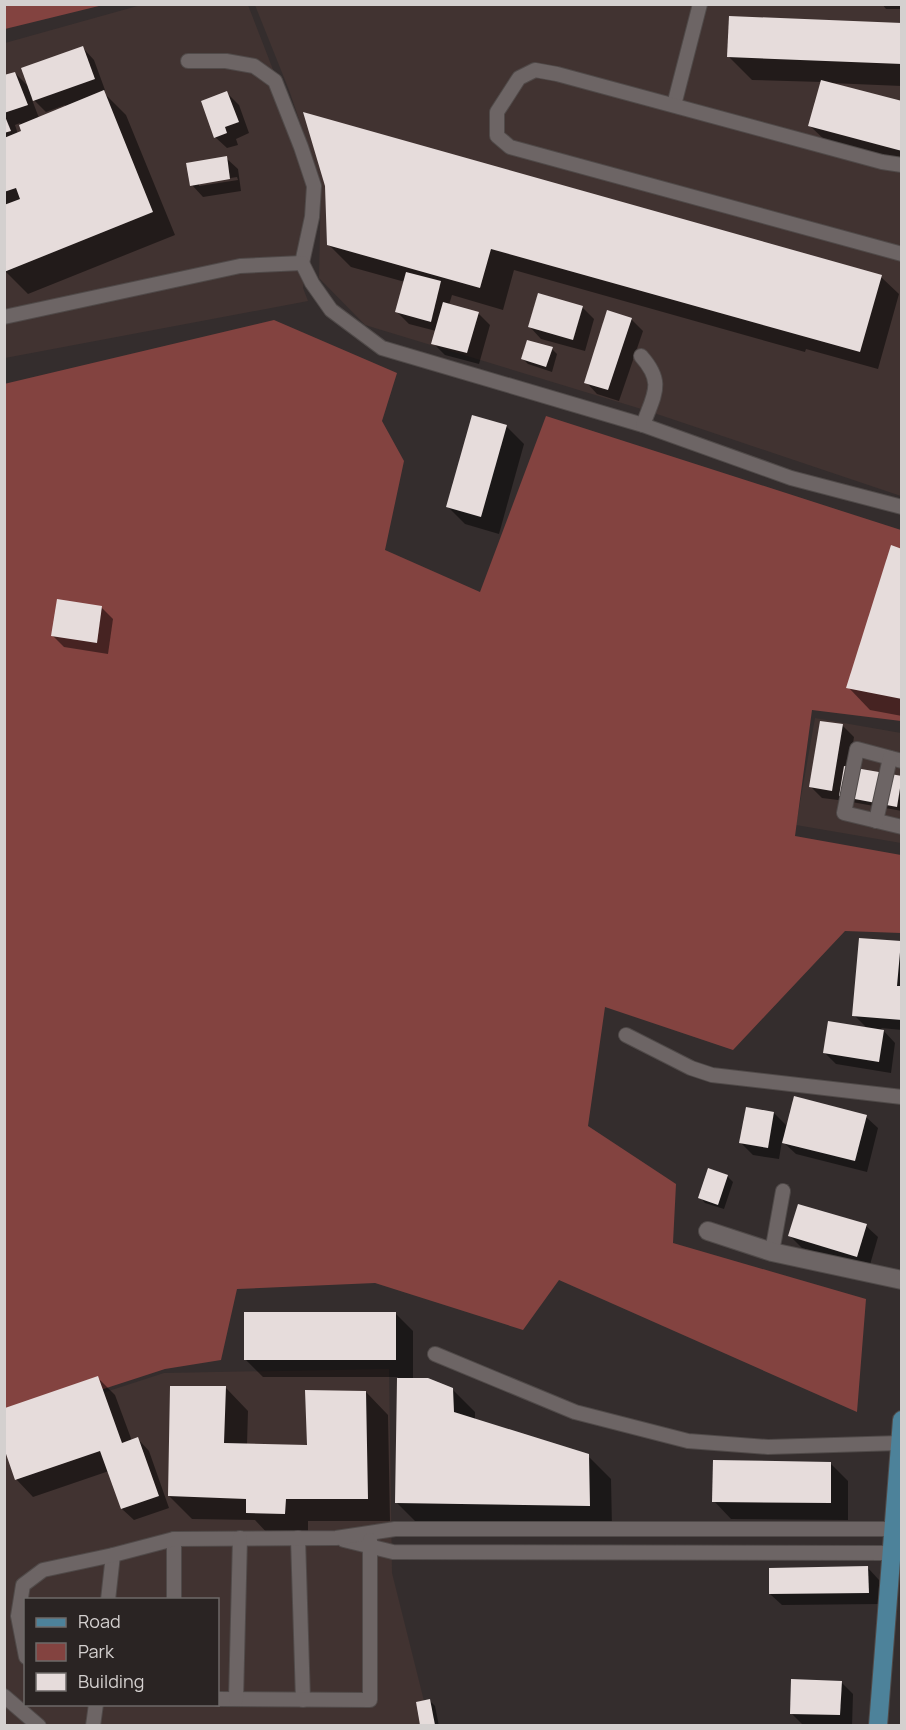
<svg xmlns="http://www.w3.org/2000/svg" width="906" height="1730" font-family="Manrope,sans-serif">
  <rect width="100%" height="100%" fill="#342d2d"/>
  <!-- built -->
  <g fill="#413331" fill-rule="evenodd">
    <polygon points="141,5 248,5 318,186 303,288 308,301 5,358 5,43"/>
    <polygon points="255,5 901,5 901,496 648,411 365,325 319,278 321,183 289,90"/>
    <polygon points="815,718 901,733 901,843 796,825"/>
    <path d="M389,1369l3,204 38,152h-425l-1,-300 160,-52zM26,1600h192v104h-192z"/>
  </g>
  <!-- green -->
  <g fill="#834340">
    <polygon points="5,4 103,4 103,5 5,29"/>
    <polygon points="274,320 397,373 382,421 404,461 385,550 480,592 546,416 901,530 901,721 812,710 795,836 901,855 901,933 845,931 733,1050 605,1007 588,1126 676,1184 673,1243 866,1299 857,1412 559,1280 523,1330 375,1283 237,1289 221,1360 165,1369 5,1421 4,384"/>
  </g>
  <!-- shadow -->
  <g fill="#0007" fill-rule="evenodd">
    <polygon points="882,4 902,4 902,9 886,9"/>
    <polygon points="902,24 902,86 830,83 902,103 902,163 828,143 810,126 822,82 752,80 729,57"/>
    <path d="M83,48l11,12 11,30 -3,1 24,24 49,120 -147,59 -24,-24v-193l11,-4 15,15zM31,97l15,15 19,-7 1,2 -27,11zM20,123l3,9 -5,2 -3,-9z"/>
    <polygon points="227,93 239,105 249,133 236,139 238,145 227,148 215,137"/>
    <path d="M226,158l12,11 3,22 -38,6 -11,-12zM237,177l1,3 -39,6v-3z"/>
    <polygon points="326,186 881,277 899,294 878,369 806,349 805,352 514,270 503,310 452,295 449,305 478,313 490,325 479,364 445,355 433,343 436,331 409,324 397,312 405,282 351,267 328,244"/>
    <polygon points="582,307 594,319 585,351 541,339 530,327"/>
    <polygon points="631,319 643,331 619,401 597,394 586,382"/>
    <polygon points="552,349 557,354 552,372 528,364 523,359"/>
    <polygon points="473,417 507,427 524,444 499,534 465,524 448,507"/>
    <polygon points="902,550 902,716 870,710 848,687"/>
    <polygon points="101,607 113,619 108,654 64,647 53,636"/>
    <polygon points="842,725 854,737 849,768 902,778 902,811 846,801 822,798 810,786"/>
    <polygon points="900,942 902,944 902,1030 881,1028 895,1043 891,1073 836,1064 824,1052 867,1028 854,1015"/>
    <polygon points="774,1113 788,1127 866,1117 878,1128 867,1172 796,1154 782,1141 779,1159 753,1155 741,1143"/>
    <polygon points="727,1176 733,1182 724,1209 705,1203 700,1197"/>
    <polygon points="866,1226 878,1237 869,1268 802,1248 790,1236"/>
    <polygon points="395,1313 413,1331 413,1380 452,1389 475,1412 475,1420 588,1456 611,1479 612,1528 419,1525 396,1502 398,1377 263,1377 246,1360"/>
    <polygon points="98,1378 115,1395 132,1441 138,1439 149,1451 169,1508 134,1520 122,1509 109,1471 33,1497 16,1479 4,1447 4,1410"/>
    <polygon points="226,1388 248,1411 247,1445 308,1446 366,1392 388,1415 390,1521 308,1521 308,1536 270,1536 255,1520 192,1519 169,1496"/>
    <polygon points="830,1463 848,1481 848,1520 731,1519 714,1501"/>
    <polygon points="868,1568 879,1580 880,1604 782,1605 770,1594"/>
    <polygon points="841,1682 853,1694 852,1726 803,1725 791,1713"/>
    <polygon points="430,1701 435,1706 439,1726 421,1726 417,1703"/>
  </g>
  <!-- building -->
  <g fill="#e6dcdb">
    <polygon points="729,16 902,23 902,64 727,57"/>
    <polygon points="83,46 95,79 33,101 21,68"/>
    <polygon points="15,72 28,105 4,113 4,75"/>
    <polygon points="821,80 902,101 902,151 808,126"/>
    <polygon points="104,90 153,212 4,272 4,205 20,199 16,188 4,192 4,138 21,131 19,125"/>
    <polygon points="227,91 239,122 225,127 227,133 214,138 201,101"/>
    <polygon points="303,112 882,275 860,352 491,249 480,288 327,245 325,186"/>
    <polygon points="4,114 11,131 4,133"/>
    <polygon points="227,156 230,179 190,186 186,163"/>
    <polygon points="406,272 441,281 431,322 395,312"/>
    <polygon points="538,293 583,306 573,340 528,327"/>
    <polygon points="443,302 479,312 467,353 431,344"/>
    <polygon points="607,310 632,318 608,390 584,383"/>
    <polygon points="527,340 553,347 546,367 521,359"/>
    <polygon points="472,415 507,425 481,517 446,507"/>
    <polygon points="891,545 902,549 902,699 846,688"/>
    <polygon points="57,599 102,606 97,643 51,636"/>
    <polygon points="820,721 843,724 832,791 809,787"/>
    <polygon points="844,766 902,776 897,807 839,796"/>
    <polygon points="859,938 901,941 897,986 902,986 902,1020 852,1016"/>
    <polygon points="828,1021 884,1030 879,1062 823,1053"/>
    <polygon points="794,1096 867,1115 855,1161 782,1143"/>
    <polygon points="746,1107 774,1112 768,1148 739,1143"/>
    <polygon points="708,1168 728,1175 718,1205 698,1198"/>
    <polygon points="798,1204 867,1224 857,1257 788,1236"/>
    <rect x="244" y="1312" width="152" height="48"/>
    <polygon points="98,1376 122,1443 138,1437 159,1496 121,1509 100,1451 15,1480 5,1451 5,1408"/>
    <polygon points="397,1378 428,1378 453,1388 454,1412 589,1454 590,1506 395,1503"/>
    <polygon points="170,1386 226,1386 224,1443 307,1445 305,1390 366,1391 368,1499 286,1499 285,1514 246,1513 246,1499 168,1496"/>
    <polygon points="713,1460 831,1462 831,1503 712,1502"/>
    <polygon points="868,1566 869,1593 769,1594 769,1568"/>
    <polygon points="791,1679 842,1681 840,1715 790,1714"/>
    <polygon points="430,1699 435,1725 420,1725 416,1702"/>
  </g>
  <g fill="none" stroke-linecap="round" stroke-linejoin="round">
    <defs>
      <g id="lane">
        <polyline points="188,61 226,61 254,66 275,81 301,147 314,186 312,217 302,263"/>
        <polyline points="674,105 700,4"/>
        <polyline points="902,165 882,162 557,74 535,70 519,78 497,112 497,136 510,147 902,254"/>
        <polyline points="4,317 240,266 302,263 312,283 331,310 382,348 643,425 791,478 902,507"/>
        <path d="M641,356c24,27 13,38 2,69"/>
        <polyline points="902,761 857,749 844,813 902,827"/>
        <polyline points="876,821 890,758"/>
        <polyline points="626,1035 691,1068 712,1075 902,1097"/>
        <polyline points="772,1252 783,1191"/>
        <polyline points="435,1354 575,1412 688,1441 768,1447 900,1443"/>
        <polyline points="298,1538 303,1700"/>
        <polyline points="174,1539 174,1600"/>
        <polyline points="344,1540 393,1552 892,1553"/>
        <polyline points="108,1600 113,1555"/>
        <polyline points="26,1657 18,1616 23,1585 43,1570 113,1555 174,1539 336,1538 395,1529 894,1529"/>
        <polyline points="4,1696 39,1726"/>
        <polyline points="218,1699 370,1700 370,1540"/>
        <polyline points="236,1699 240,1538"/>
        <polyline points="93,1726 96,1704"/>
      </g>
      <polyline id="street" points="708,1231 772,1252 902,1280"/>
      <polyline id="primary" points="878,1726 902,1420"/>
    </defs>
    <!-- lane casing -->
    <use href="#lane" stroke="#504a49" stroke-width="16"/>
    <!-- street casing -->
    <use href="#street" stroke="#504a49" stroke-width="20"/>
    <!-- primary casing -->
    <use href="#primary" stroke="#504a49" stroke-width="20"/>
    <!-- lane -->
    <use href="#lane" stroke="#6d6565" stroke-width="14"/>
    <!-- street -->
    <use href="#street" stroke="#6d6565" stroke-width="18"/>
    <!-- primary -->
    <use href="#primary" stroke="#4d829a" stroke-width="18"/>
  </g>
  <!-- border -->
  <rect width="906" height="1730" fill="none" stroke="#d4d0cf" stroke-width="12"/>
  <!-- legend -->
  <rect x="24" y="1598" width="195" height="108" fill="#2a2423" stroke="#6e6968" stroke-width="1.5"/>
  <rect x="36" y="1618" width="30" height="9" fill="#4d829a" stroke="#6e6968" stroke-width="1.5"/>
  <text x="78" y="1628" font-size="18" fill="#d4d0cf">Road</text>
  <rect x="36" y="1643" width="30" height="18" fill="#834340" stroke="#6e6968" stroke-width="1.5"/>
  <text x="78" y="1658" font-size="18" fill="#d4d0cf">Park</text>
  <rect x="36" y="1673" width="30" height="18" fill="#e6dcdb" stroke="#6e6968" stroke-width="1.5"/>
  <text x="78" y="1688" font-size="18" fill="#d4d0cf">Building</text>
</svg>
